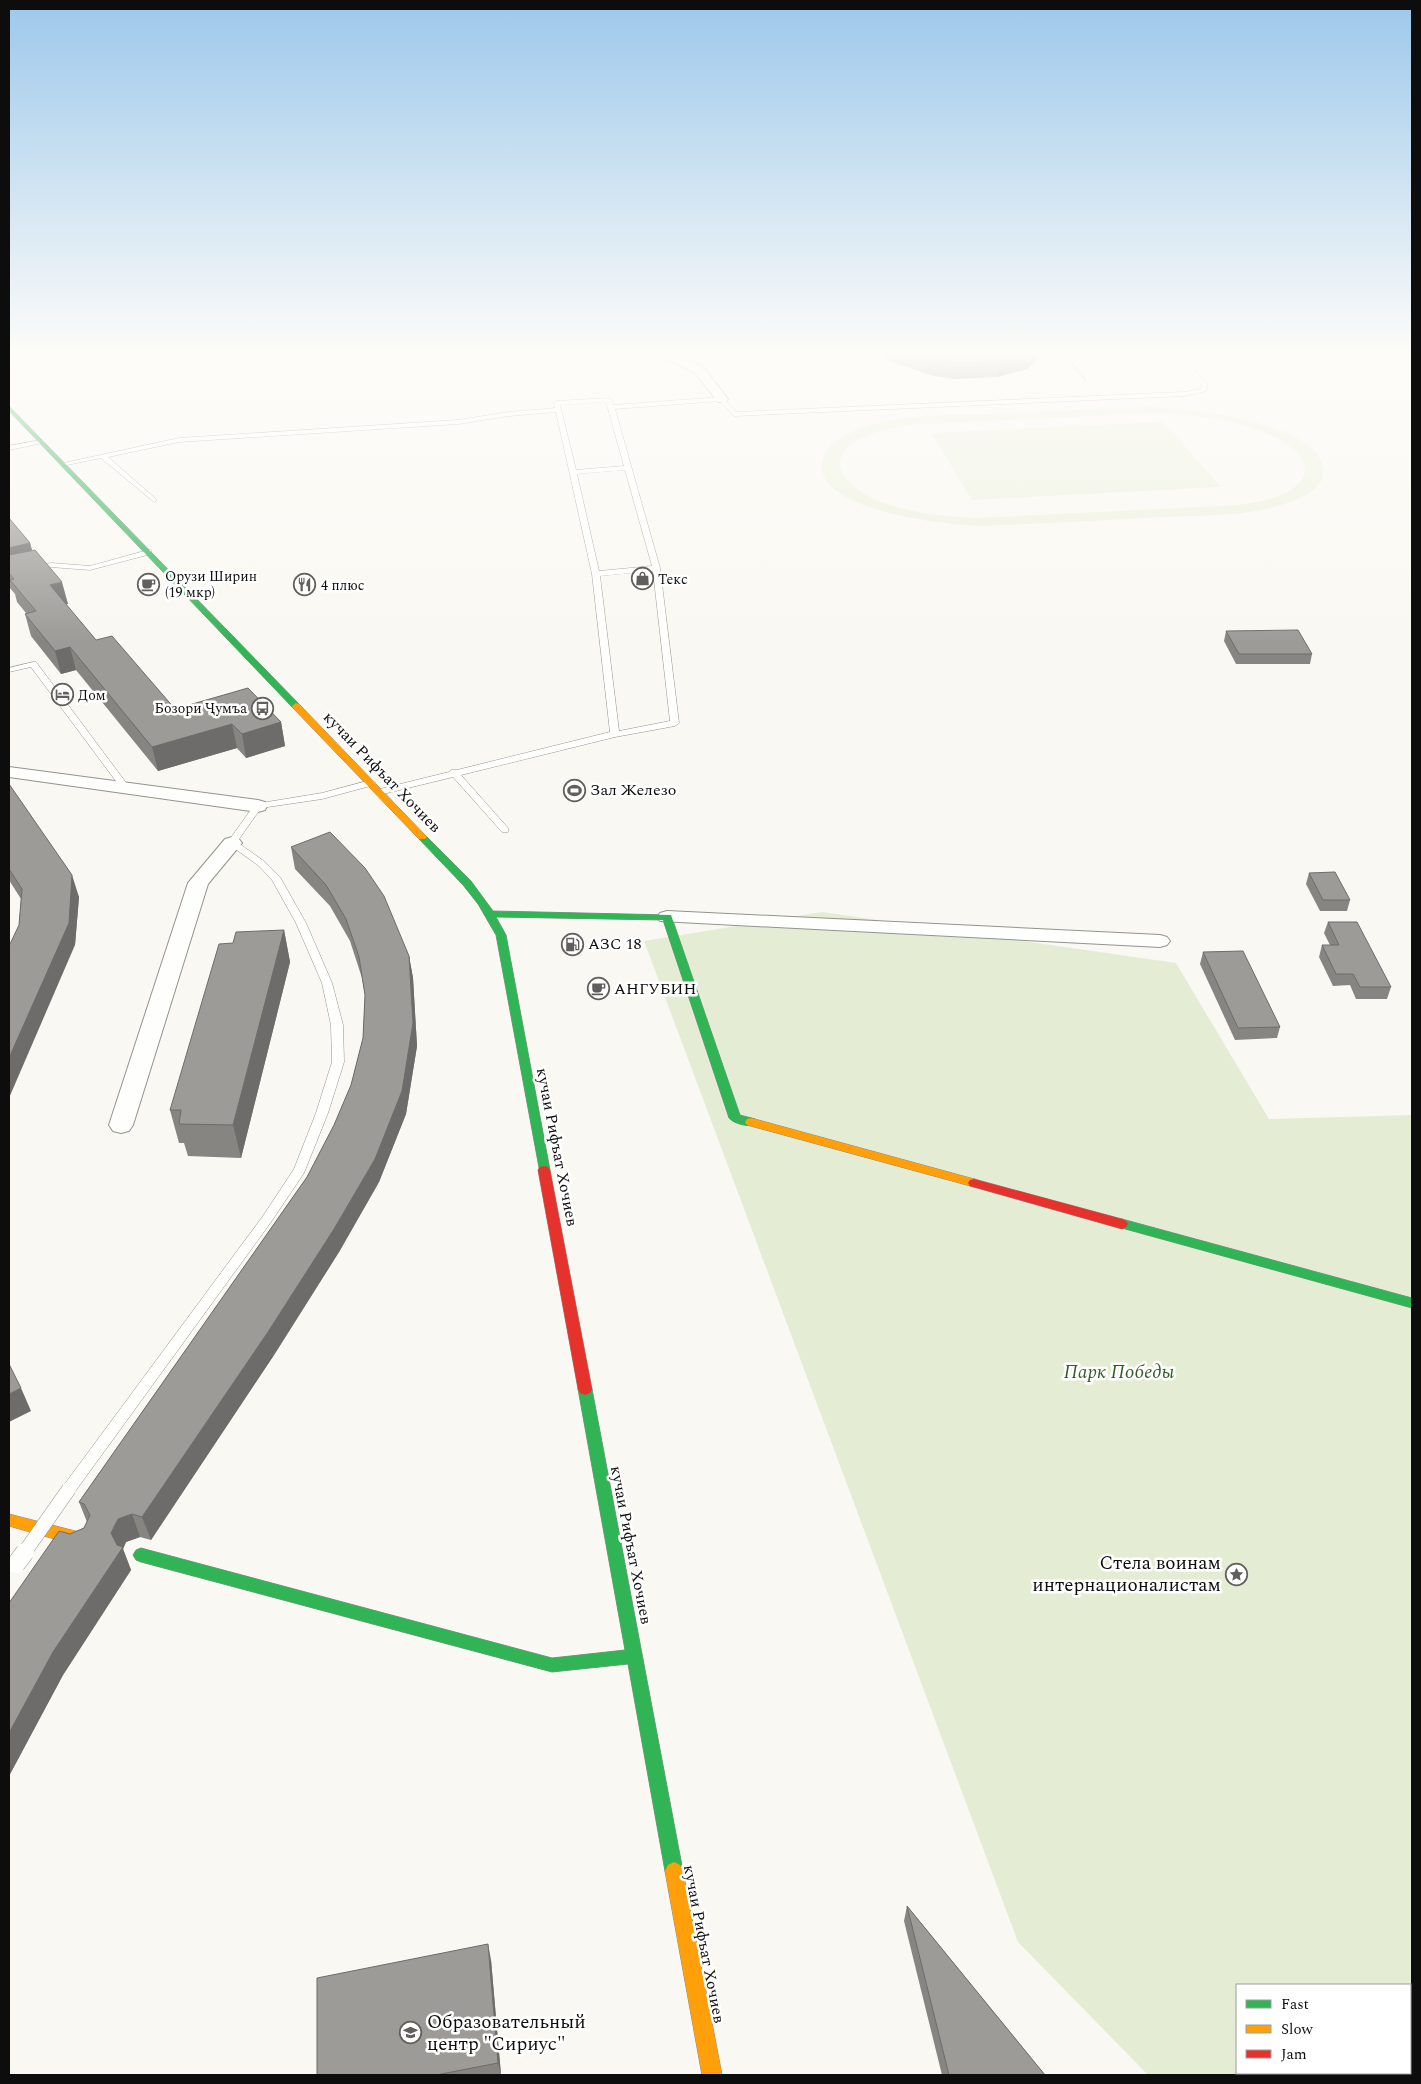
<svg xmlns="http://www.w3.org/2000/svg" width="1421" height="2084" font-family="Spectral,serif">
  <rect width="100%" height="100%" fill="#faf8f2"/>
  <!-- green -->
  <path fill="#e4edd4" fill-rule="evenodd" d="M822,912l354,51 93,156 143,-4v960h-264l-130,-133 -374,-1001zM1237,1985h173v88h-173z"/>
  <!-- pitch -->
  <g fill="#edf1dd" fill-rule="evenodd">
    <path d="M1152,407c36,1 170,15 171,64 1,16 -17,25 -30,30 -41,16 -88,14 -131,16 -61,3 -121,7 -182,9 -31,-1 -173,-15 -157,-68 6,-18 29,-27 45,-32 40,-12 83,-11 124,-12 54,-3 107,-6 160,-7zM1155,413c36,1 72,5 106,18 19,7 63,31 35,55 -15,13 -38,16 -58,19l-260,13c-34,-1 -67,-5 -99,-17 -27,-11 -60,-38 -21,-61 15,-8 32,-12 48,-15z"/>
    <polygon points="1163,422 1221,487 972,500 931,433"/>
  </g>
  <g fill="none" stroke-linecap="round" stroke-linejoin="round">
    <defs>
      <g id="lane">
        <path d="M1171,350h6l30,34 -1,7 -22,5 -450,20 -14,-15 -105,8 45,159 19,155 -4,3 -60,11 -154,38 47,53v4h-6l-49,-55 -74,18 -5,-3 2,-2 73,-18 2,-2h6l153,-38 -18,-158 -36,-162 -47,4 -51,8 -279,18 -71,15 48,42v2l-2,1 -53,-44 -39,8 -3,-2 120,-26 279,-18 51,-8 46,-4 -1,-5 3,-2 52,-3 3,2 1,5 109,-8 14,15 448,-20 17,-3 1,-4zM606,402l18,64 -48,4 -16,-65zM625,470l27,96 -53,5 -22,-97zM653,571l17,150 -51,10 -19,-155z"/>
        <polygon points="41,440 44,442 43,443 9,450 9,446"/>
        <polygon points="148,550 151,550 151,554 90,570 51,567 9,577 9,573 51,563 90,566"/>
        <polygon points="33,662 36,662 130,788 130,792 124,792 31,667 9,672 9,668"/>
        <polygon points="371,780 376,783 374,785 322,799 261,808 237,842 265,862 280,877 306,923 332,983 343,1025 344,1062 328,1113 304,1173 271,1222 74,1493 69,1495 64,1493 62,1489 64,1485 263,1216 294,1169 316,1113 332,1062 331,1025 322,983 296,923 272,880 259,866 227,843 255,804 322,793"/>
      </g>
      <g id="street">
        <polygon points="661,350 673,350 674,354 703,367 728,399 726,402 718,402 695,373 665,358"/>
        <polygon points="9,767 258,800 265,802 267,806 265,810 258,812 9,777"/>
        <polygon points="232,837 239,839 242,843 208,884 133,1125 129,1131 121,1133 113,1131 109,1125 188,883 225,839"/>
        <polygon points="667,911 1160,935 1167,937 1170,941 1167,945 1160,947 660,921 657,917 660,913"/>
      </g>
      <g id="fast">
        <polygon points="9,406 299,704 299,708 293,708 9,411"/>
        <path d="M422,834l3,1 46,46 22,30 178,4 69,200 15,4 2,3 -2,3c-7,2 -21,-1 -26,-7l-66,-198 -167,-3 10,18 44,235 -2,3h-8l-44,-238 -18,-31 -15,-19 -44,-46 -2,-2 2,-2z"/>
        <polygon points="1122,1219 1412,1298 1412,1308 1118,1227 1116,1224 1118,1221"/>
        <polygon points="585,1383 590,1385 592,1389 683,1871 680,1877 674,1880 668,1877 665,1871 628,1664 552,1672 141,1562 136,1560 133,1555 136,1550 141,1548 552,1658 625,1650 578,1389 580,1385"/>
      </g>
      <g id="slow">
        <polygon points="296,703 299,704 425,835 427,837 425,839 419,839 293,708 292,706"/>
        <polygon points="751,1118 974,1179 978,1180 980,1183 978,1186 974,1187 747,1125 745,1122 747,1119"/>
        <polygon points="9,1514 79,1532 84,1534 87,1539 84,1544 79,1546 9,1526"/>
        <polygon points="674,1862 680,1865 683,1871 722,2075 702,2075 665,1871 668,1865"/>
      </g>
      <g id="jam">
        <polygon points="544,1166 548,1167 550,1170 592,1389 590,1393 585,1395 580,1393 578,1389 538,1170 540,1167"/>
        <polygon points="974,1179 1122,1219 1126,1221 1128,1224 1126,1227 1122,1229 970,1186 968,1183 970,1180"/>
      </g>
    </defs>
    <!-- lane casing -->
    <use href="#lane" stroke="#949390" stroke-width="1"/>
    <!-- street casing -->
    <use href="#street" stroke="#949390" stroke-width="2"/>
    <!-- fast casing -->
    <use href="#fast" stroke="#8a8987" stroke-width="1"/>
    <!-- slow casing -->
    <use href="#slow" stroke="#8a8987" stroke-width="1"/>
    <!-- jam casing -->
    <use href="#jam" stroke="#8a8987" stroke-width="1"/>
    <!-- path -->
    <polyline stroke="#b8b7b6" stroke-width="2" stroke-dasharray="3 1" stroke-linecap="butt" points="1062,350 1086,381"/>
    <!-- lane -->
    <use href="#lane" fill="#fefefd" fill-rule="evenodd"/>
    <!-- street -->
    <use href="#street" fill="#fefefd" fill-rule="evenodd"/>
    <!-- fast -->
    <use href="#fast" fill="#30b455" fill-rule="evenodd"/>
    <!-- slow -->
    <use href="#slow" fill="#ff9f0a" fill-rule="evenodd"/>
    <!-- jam -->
    <use href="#jam" fill="#e5322d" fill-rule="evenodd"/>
    <defs>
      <polyline id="lane-bridge-far1" points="24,1553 69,1489"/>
      <polyline id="lane-bridge" points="16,1564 25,1552"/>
    </defs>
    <!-- lane-bridge-far1 casing -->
    <use href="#lane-bridge-far1" stroke="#949390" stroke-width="15" stroke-linecap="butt"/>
    <!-- lane-bridge casing -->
    <use href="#lane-bridge" stroke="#949390" stroke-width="19" stroke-linecap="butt"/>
    <!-- lane-bridge-far1 -->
    <use href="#lane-bridge-far1" stroke="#fefefd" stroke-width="14"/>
    <!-- lane-bridge -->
    <use href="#lane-bridge" stroke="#fefefd" stroke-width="18"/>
  </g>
  <!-- wall -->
  <g fill="#878582">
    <polygon points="876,350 1043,350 1042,355 1027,369 997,377 956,379 933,376 890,361"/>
    <polygon points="9,518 30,543 32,550 68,604 66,604 96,640 175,709 281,722 285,746 246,758 237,748 158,771 76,670 61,674 31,636 25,614 26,613 17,602 15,594 9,587"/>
    <polygon points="1226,631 1312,654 1310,664 1236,664 1224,641"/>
    <polygon points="9,784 79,897 75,945 19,925 21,899 9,880"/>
    <polygon points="291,847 409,956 413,978 417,1046 406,1114 379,1182 339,1252 274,1355 151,1540 140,1537 126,1542 123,1549 131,1570 63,1675 9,1776 9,1603 70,1534 84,1528 87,1522 79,1502 307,1177 334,1125 351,1085 363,1038 365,995 362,978 350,941 330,906 295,869"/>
    <polygon points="1309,873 1350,900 1347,911 1320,911 1306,884"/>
    <polygon points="1328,922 1391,987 1387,999 1356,999 1350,985 1333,986 1319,957 1322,945 1330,945 1324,933"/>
    <polygon points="284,930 290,962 241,1158 188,1156 184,1143 179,1143 170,1110 233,943"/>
    <polygon points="1203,952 1280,1027 1277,1038 1235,1040 1200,964"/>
    <polygon points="907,1906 1045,2075 942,2075 904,1921"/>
    <polygon points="491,1960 501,2075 317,2075"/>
  </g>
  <!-- shaded-wall -->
  <g fill="#6e6c6a">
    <polygon points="1032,350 1043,350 1042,355 1027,369 997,377 999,361"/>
    <polygon points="30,543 36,565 9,571 9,548"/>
    <polygon points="62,582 68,604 56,607 50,585"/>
    <polygon points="70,647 76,670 61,674 55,651"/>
    <polygon points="281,722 285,746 246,758 242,734"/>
    <polygon points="232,724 237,748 158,771 152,747"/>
    <polygon points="72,875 79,897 75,945 9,1098 9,1058"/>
    <polygon points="284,930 290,962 241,1158 233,1125"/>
    <polygon points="409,956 413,978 417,1046 406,1114 379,1182 339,1252 274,1355 151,1540 142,1517 268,1332"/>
    <polygon points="21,1388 31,1411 9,1422 9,1394"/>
    <polygon points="132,1514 140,1537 126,1542 123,1549 131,1570 63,1675 9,1776 9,1733 111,1533 118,1519"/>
    <polygon points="488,1944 491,1960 501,2075 498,2063"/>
  </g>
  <!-- building -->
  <g fill="#9d9b97" stroke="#6e6c6a">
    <polygon points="905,350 1032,350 1028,354 999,361 957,363 934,360"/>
    <polygon points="9,518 30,543 9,548"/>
    <polygon points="35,550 62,582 50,585 96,640 112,636 175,709 248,688 281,722 242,734 232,724 152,747 70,647 55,651 25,614 36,611 10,580 14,579 9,573 9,555"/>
    <polygon points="1298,630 1312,654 1239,654 1226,631"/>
    <polygon points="9,784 72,875 69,923 9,1058 9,946 19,925 22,889 9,869"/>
    <polygon points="330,832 365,868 384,896 409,956 413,1023 402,1091 375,1159 334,1229 268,1332 142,1517 132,1514 118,1519 111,1533 117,1545 123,1547 53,1652 9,1733 9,1603 59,1531 70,1534 84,1528 90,1515 84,1504 79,1502 307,1177 334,1125 351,1085 363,1038 365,995 359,957 346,919 326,885 291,847"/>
    <polygon points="1335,872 1350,900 1323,900 1309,873"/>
    <polygon points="1328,922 1357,922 1391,987 1360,987 1353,974 1336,974 1322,945 1339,945"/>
    <polygon points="284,930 233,1125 179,1124 181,1110 170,1110 219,944 233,943 236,932"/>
    <polygon points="1243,951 1280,1027 1238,1028 1203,952"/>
    <polygon points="9,1364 21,1388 9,1394"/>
    <polygon points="907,1906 1045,2075 949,2075"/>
    <polygon points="488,1944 498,2063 436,2075 317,2075 317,1978"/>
  </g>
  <!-- sky -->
  <linearGradient id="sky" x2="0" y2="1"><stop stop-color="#9dc8eb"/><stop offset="0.55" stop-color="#fdfcf9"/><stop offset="1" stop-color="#fdfcf9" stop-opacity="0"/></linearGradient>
  <rect width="1421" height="642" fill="url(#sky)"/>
  <!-- icons -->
  <defs>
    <symbol id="shop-ring" viewBox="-11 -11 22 22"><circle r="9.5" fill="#fff" stroke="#605f5d" stroke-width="1.5"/><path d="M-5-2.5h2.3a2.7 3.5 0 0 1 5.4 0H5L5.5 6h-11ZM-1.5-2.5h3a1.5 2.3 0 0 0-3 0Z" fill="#605f5d"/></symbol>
    <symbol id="cafe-ring" viewBox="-11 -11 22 22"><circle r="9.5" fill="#fff" stroke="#605f5d" stroke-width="1.5"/><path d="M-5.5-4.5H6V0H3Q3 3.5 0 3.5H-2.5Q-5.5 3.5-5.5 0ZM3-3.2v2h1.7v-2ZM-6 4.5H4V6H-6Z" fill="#605f5d"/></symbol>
    <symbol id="restaurant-ring" viewBox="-11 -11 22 22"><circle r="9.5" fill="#fff" stroke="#605f5d" stroke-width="1.5"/><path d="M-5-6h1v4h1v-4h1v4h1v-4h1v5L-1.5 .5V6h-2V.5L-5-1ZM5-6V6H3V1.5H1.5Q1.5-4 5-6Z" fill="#605f5d"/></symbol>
    <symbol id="hotel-ring" viewBox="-11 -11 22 22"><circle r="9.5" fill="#fff" stroke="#605f5d" stroke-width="1.5"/><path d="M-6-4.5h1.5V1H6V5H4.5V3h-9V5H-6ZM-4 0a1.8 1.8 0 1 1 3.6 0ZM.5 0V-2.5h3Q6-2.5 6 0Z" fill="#605f5d"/></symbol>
    <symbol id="bus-ring" viewBox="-11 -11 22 22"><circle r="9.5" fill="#fff" stroke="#605f5d" stroke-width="1.5"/><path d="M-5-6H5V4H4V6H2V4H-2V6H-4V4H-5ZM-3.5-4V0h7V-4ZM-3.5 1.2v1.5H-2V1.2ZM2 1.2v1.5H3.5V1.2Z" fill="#605f5d"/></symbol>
    <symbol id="stadium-ring" viewBox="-11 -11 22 22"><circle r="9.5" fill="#fff" stroke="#605f5d" stroke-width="1.5"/><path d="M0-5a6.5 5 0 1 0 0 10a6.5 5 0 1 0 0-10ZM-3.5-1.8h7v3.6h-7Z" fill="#605f5d"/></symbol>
    <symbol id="fuel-ring" viewBox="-11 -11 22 22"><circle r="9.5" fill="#fff" stroke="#605f5d" stroke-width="1.5"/><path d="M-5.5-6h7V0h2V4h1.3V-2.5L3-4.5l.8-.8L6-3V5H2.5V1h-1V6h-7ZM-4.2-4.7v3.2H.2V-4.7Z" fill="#605f5d"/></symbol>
    <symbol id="sight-ring" viewBox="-11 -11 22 22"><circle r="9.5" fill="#fff" stroke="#605f5d" stroke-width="1.5"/><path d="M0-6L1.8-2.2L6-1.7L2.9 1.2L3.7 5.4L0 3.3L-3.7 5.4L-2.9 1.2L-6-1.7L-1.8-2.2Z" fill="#605f5d"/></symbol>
    <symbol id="school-ring" viewBox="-11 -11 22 22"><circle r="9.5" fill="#fff" stroke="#605f5d" stroke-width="1.5"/><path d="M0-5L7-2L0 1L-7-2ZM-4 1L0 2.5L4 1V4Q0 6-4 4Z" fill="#605f5d"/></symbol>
  </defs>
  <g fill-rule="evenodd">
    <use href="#shop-ring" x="630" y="566" width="25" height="25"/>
    <use href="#cafe-ring" x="136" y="572" width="25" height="25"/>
    <use href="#restaurant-ring" x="292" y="572" width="25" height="25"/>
    <use href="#hotel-ring" x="50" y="682" width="25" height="25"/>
    <use href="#bus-ring" x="250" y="696" width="25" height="25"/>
    <use href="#stadium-ring" x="562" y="778" width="25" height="25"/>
    <use href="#fuel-ring" x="560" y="932" width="25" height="25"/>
    <use href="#cafe-ring" x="586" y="976" width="25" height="25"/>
    <use href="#sight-ring" x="1224" y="1562" width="25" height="25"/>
    <use href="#school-ring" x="398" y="2020" width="25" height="25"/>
  </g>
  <g text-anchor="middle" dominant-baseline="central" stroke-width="5" stroke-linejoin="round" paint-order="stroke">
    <!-- far-poi labels -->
    <g font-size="14" fill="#0d0d0d" stroke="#fff" text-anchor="start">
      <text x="165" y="576">Орузи Ширин<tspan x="165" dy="16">(19 мкр)</tspan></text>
      <text x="658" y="579">Текс</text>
      <text x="321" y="585">4 плюс</text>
      <text x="78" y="695">Дом</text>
      <text x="247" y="708" text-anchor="end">Бозори Ҷумъа</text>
    </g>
    <!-- street labels -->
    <g font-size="16" fill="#0d0d0d" stroke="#fff">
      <text transform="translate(382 772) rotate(46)">кучаи Рифъат Хочиев</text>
      <text transform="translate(557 1147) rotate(79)">кучаи Рифъат Хочиев</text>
      <text transform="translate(631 1545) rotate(79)">кучаи Рифъат Хочиев</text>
      <text transform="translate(704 1944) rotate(79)">кучаи Рифъат Хочиев</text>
    </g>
    <!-- poi labels -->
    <g font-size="16" fill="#0d0d0d" stroke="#fff" text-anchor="start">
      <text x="590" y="790">Зал Железо</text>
      <text x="588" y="944">АЗС 18</text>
      <text x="614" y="989">АНГУБИН</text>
    </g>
    <!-- near-park labels -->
    <g font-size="19" font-style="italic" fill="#335d24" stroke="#fff">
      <text x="1119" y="1372">Парк Победы</text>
    </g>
    <!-- near-poi labels -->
    <g font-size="19" fill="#0d0d0d" stroke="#fff" text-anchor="end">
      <text x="1221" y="1563">Стела воинам<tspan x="1221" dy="22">интернационалистам</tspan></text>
      <text x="427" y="2022" text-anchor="start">Образовательный<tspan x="427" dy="22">центр "Сириус"</tspan></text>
    </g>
  </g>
  <!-- border -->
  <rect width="1421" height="2084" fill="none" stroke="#0d0d0d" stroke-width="20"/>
  <!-- legend -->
  <rect x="1236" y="1984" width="175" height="90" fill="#ffffff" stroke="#9e9e9e"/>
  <rect x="1246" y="2000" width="25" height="8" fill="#30b455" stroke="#9e9e9e"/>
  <text x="1281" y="2009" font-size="15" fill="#0d0d0d">Fast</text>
  <rect x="1246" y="2025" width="25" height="8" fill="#ff9f0a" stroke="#9e9e9e"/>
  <text x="1281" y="2034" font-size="15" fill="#0d0d0d">Slow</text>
  <rect x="1246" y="2050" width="25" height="8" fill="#e5322d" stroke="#9e9e9e"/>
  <text x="1281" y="2059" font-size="15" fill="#0d0d0d">Jam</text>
</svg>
